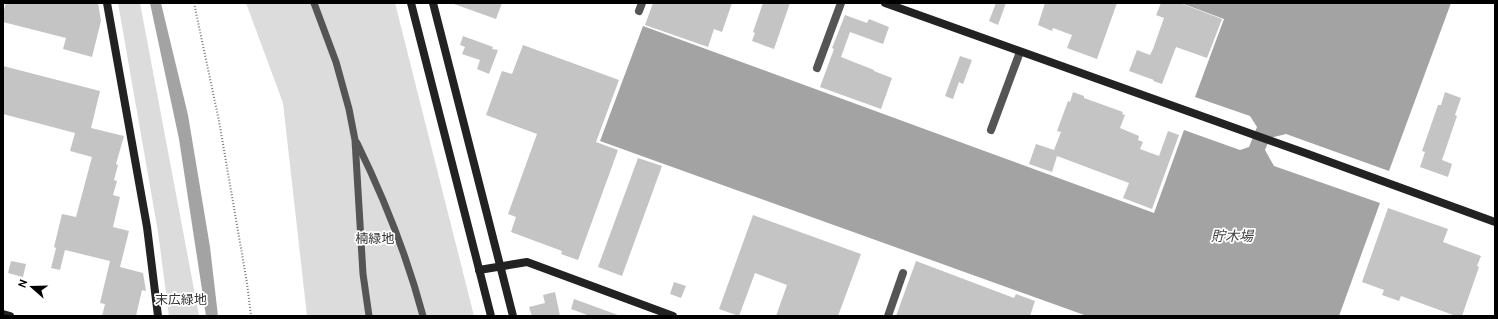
<svg xmlns="http://www.w3.org/2000/svg" width="1498" height="319" font-family="Cabin,'Noto Sans JP',sans-serif">
  <rect width="100%" height="100%" fill="#fff"/>
  <!-- green -->
  <g fill="#dcdcdc">
    <polygon points="118,3 140,3 199,316 169,316 158,232"/>
    <polygon points="246,3 395,3 474,316 307,316 283,103"/>
  </g>
  <!-- water -->
  <g fill="#a3a3a3">
    <polygon points="150,3 161,3 188,115 210,247 218,316 206,316 179,139"/>
    <polygon points="1181,3 1451,3 1389,171 1286,134 1270,138 1265,150 1274,166 1380,203 1339,316 1087,316 600,141 643,26 1154,213 1184,130 1240,150 1249,147 1257,127 1250,116 1195,97 1224,19"/>
  </g>
  <!-- building -->
  <g fill="#c4c4c4">
    <polygon points="6,3 98,3 101,21 92,57 63,49 66,38 3,22 3,13"/>
    <polygon points="454,3 502,3 496,19 454,4"/>
    <polygon points="653,3 732,3 722,32 714,29 708,47 645,25"/>
    <polygon points="763,3 790,3 774,49 752,41 755,33 753,32"/>
    <polygon points="996,3 1006,3 998,25 989,21"/>
    <polygon points="1045,3 1117,3 1097,59 1067,48 1072,35 1053,28 1052,31 1038,25"/>
    <polygon points="1161,3 1180,3 1222,19 1207,58 1176,47 1162,84 1153,81 1154,80 1129,71 1137,50 1150,55 1153,49 1164,18 1156,15"/>
    <polygon points="845,15 867,23 869,19 889,27 883,44 850,32 841,57 874,70 874,71 892,78 881,109 820,87 834,49 832,48"/>
    <polygon points="463,36 493,47 492,49 498,50 489,74 477,69 480,60 462,54 465,47 460,45"/>
    <polygon points="523,45 619,80 596,142 618,150 578,260 561,254 562,251 511,232 516,217 508,214 537,134 486,115 502,71 512,74"/>
    <polygon points="960,56 972,60 963,84 959,82 953,99 945,96"/>
    <polygon points="3,66 100,91 91,128 124,136 116,164 118,165 114,180 117,181 113,195 120,197 113,227 129,231 120,267 143,273 146,291 142,290 136,316 102,316 105,304 100,303 110,261 65,250 60,270 51,268 56,248 54,247 62,214 76,217 92,157 70,151 75,133 3,114"/>
    <polygon points="1073,92 1084,96 1084,98 1123,112 1122,114 1125,115 1120,128 1139,136 1138,140 1143,142 1140,149 1159,156 1168,131 1179,135 1152,209 1123,198 1129,183 1057,156 1052,172 1029,164 1036,144 1054,150 1061,132 1057,131 1068,101 1070,102"/>
    <polygon points="1445,92 1461,98 1455,115 1457,116 1442,160 1452,164 1448,177 1420,167 1425,152 1422,151 1438,105 1441,105"/>
    <polygon points="638,158 662,166 622,276 598,267"/>
    <polygon points="1388,208 1448,229 1443,242 1481,256 1477,266 1479,267 1462,316 1456,316 1401,296 1399,301 1382,295 1384,290 1362,282"/>
    <polygon points="753,215 861,254 838,316 776,316 787,285 755,273 739,316 719,309"/>
    <polygon points="11,261 26,264 23,277 8,273"/>
    <polygon points="916,261 1014,298 1016,294 1035,301 1030,316 896,316"/>
    <polygon points="674,282 686,286 681,298 670,294"/>
    <polygon points="555,292 560,316 532,316 529,307 545,303 543,295"/>
    <polygon points="574,299 618,315 618,316 590,316 571,309"/>
  </g>
  <g fill="none" stroke-linecap="round" stroke-linejoin="round">
    <!-- path -->
    <polyline stroke="#777" stroke-width="2" stroke-dasharray="1 2" stroke-linecap="butt" points="194,3 219,121 247,283 251,316"/>
    <!-- lane -->
    <g stroke="#555" stroke-width="7">
      <polyline points="314,3 336,62 349,109 355,140 363,274 369,316"/>
      <path d="M357,143c27,55 50,113 66,173"/>
    </g>
    <!-- street -->
    <g stroke="#555" stroke-width="8">
      <polyline points="639,11 642,3"/>
      <polyline points="817,68 841,3"/>
      <polyline points="991,130 1020,52"/>
      <polyline points="888,316 903,273"/>
    </g>
    <!-- secondary -->
    <g stroke="#222" stroke-width="8">
      <polyline points="107,3 147,227 158,316"/>
      <polyline points="411,3 491,316"/>
      <polyline points="433,3 513,316"/>
      <polyline points="885,3 1308,154 1495,222"/>
      <polyline points="479,270 527,262 673,316"/>
      <polyline points="3,314 10,316"/>
    </g>
  </g>
  <g text-anchor="middle" dominant-baseline="central" stroke-width="3.5" stroke-linejoin="round" paint-order="stroke">
    <!-- park labels -->
    <g font-size="13" fill="#333" stroke="#fff">
      <text x="375" y="238">楠緑地</text>
      <text x="181" y="299">末広緑地</text>
    </g>
    <!-- water labels -->
    <g font-size="14" font-style="italic" fill="#444" stroke="#fff">
      <text x="1232" y="236">貯木場</text>
    </g>
  </g>
  <!-- border -->
  <rect width="1498" height="319" fill="none" stroke="#000000" stroke-width="8"/>
  <!-- north arrow -->
  <g transform="translate(32 287) rotate(290)" stroke="#ffffff" stroke-width="3" paint-order="stroke">
  <path d="M0-3L7 15L0 10L-7 15Z" fill="#000000"/>
  <text y="-6" font-size="11" font-weight="bold" text-anchor="middle" fill="#000000">N</text>
  </g>
</svg>
